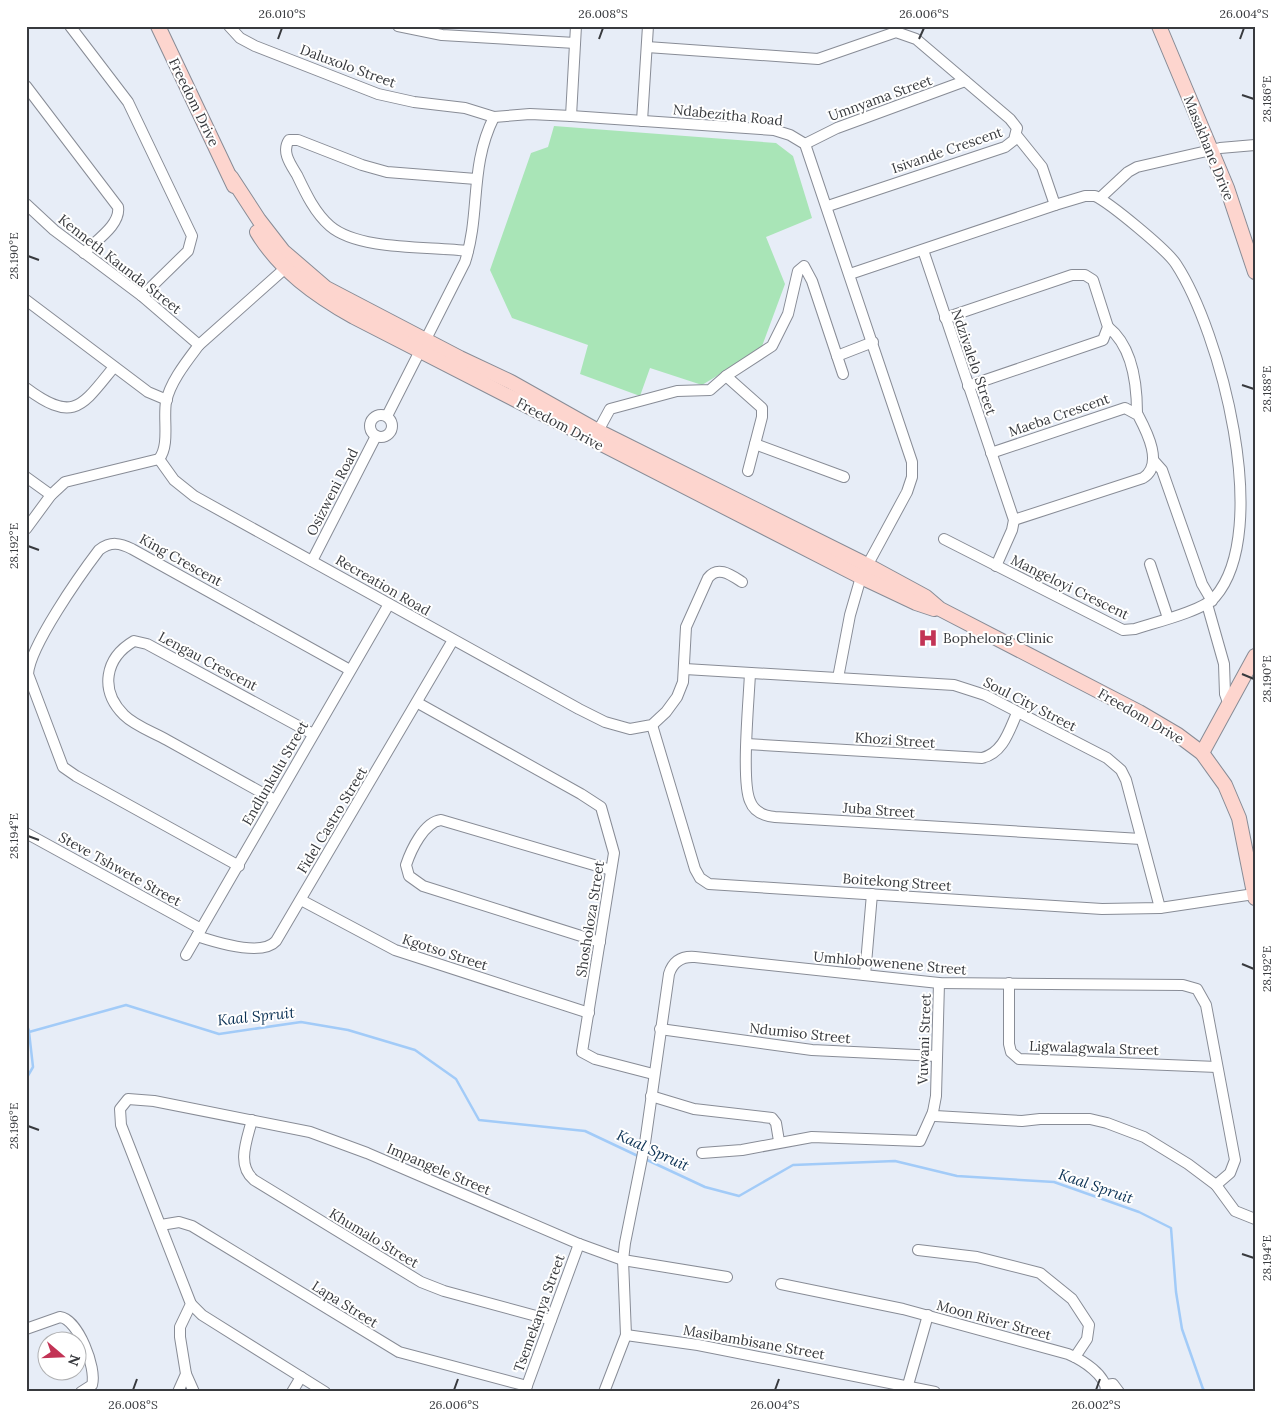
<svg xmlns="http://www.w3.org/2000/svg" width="1281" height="1418" font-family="Lora,serif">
  <rect width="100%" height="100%" fill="#e7edf7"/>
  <!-- green -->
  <polygon fill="#a9e5b7" points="554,126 776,143 793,156 812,218 766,237 785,284 761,349 702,385 650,368 640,396 580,374 588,345 512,318 490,270 531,153 548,147"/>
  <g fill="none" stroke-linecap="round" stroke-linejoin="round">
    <!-- stream -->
    <g stroke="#a2cbf8" stroke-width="2.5">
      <polyline points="26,1023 29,1031"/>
      <polyline points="26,1079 33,1067 29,1032 126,1005 219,1034 301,1022 348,1030 415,1050 456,1079 479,1120 585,1131 640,1157"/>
      <polyline points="645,1159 705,1187 739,1196 793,1165 895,1161 957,1176 1054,1182 1139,1212 1171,1228 1176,1292 1182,1329 1203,1389 1208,1392"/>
    </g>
    <defs>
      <g id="street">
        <polyline points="70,26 128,102 192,236 188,251 142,296"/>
        <polyline points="229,26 240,38 255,46 378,94 414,102 465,108 494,117 530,114 571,116 774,130 790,135 805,144 912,462 912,477 907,492 861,577 850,615 838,678"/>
        <polyline points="398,26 442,35 575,43"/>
        <polyline points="647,47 818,59 896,32 916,39 1010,119 1017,128 1014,140 1005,147 828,206"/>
        <path d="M26,86l92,121c3,18 -23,34 -34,46"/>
        <polyline points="571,116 576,26"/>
        <polyline points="642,121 648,26"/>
        <polyline points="1017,136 1042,167 1055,205"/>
        <polyline points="805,144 837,128 965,81"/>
        <polyline points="1100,198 1128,172 1137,167 1220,148 1255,145"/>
        <polyline points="26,204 54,230 142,296 199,345"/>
        <polyline points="923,250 1014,520 1012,530 996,566"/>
        <path d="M468,251c-38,-5 -109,0 -138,-25 -15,-13 -24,-32 -33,-51 -6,-10 -16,-23 -8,-35h9l64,25 25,7 89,7"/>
        <path d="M850,274l205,-69 30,-9h10c15,7 72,54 81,68 44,67 97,266 39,333 -12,14 -62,26 -80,32l-12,1 -179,-91"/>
        <polyline points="26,300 148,392 167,400"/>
        <polyline points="945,318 1072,275 1085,275 1093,280 1108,327 1103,340 968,386"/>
        <path d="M1108,327c24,19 29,57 29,86"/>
        <polyline points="837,356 873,342"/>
        <polyline points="726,376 762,408 762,417 748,471"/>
        <path d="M26,388c48,36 56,18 88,-21"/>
        <circle cx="381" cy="426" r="11"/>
        <path d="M387,416l78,-154c16,-50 4,-95 29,-145"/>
        <polyline points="598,431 610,409 677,391 710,390 726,376 772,346 788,314 798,271 804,266 812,281 843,374"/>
        <polyline points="755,444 844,477"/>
        <path d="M991,453l134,-45 13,7c9,17 26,50 5,63l-129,42"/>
        <path d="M159,459l15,21 20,16 385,213 26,13 25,7 22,-4 14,-13 11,-15 6,-15 3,-55 22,-49c10,-13 23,-3 34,4"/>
        <path d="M159,459c11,-14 4,-40 7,-57 4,-20 21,-41 33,-57l91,-81"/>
        <polyline points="1154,461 1162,470 1202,584 1212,601"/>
        <polyline points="26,477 51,495"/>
        <polyline points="26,529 51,495 65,482 159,459"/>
        <polyline points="312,561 376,436"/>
        <polyline points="1150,564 1168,618"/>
        <polyline points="1207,604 1224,664 1225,694 1229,705"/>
        <polyline points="685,669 954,685 985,695 1107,758 1121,770 1126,780 1160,908"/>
        <path d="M750,673c-1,26 -9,108 0,128 4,11 14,15 25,16l366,22"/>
        <polyline points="418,703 581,794 601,807 614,853 582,1052 595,1059 653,1074"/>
        <polyline points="652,725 695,869 700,878 709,884 1102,909 1160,908 1254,894"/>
        <path d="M747,744l235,14c21,-5 27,-27 35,-45"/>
        <path d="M275,800c-36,-20 -72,-40 -108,-60 -14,-8 -32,-14 -43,-25 -25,-25 -19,-57 10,-74l13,3 166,90"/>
        <polyline points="26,833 201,929"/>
        <path d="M239,866l-163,-90 -13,-9 -35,-93c2,-28 52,-99 71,-124 12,-9 21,-7 33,-1l218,121"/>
        <polyline points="301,900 395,950 589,1013"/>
        <path d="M197,936c18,6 65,21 79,5l177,-301"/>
        <path d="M600,942l-177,-56 -14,-10 -3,-11c5,-15 18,-43 35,-45l170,50"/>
        <polyline points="186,955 389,604"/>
        <polyline points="865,975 872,894"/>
        <polyline points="1009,983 1009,1044 1011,1052 1019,1059 1217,1067"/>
        <polyline points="660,1029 812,1050 937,1056"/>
        <polyline points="651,1096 694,1109 772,1118 776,1123 779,1141"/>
        <polyline points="933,1112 935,1116 1022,1121 1040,1119 1090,1119 1107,1123 1144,1137 1188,1164 1216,1185 1235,1211 1255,1219"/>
        <path d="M252,1120c-5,20 -16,45 2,60l167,102 23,9 107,29"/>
        <polyline points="702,1153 742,1150 812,1137 920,1141 933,1112 936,1096 939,983"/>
        <polyline points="161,1225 179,1222 192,1226 399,1352 527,1386"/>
        <polyline points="918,1250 977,1257 1040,1273 1072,1299 1089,1325 1087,1339 1075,1357"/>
        <path d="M781,1284l122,25 165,45c14,6 39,21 38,38"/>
        <polyline points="191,1304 202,1315 325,1392"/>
        <path d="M26,1329l34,-12c18,2 37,51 32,68l-11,7"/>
        <polyline points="626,1335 698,1345 935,1392"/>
        <polyline points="186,1374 194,1392"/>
        <polyline points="908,1385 928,1315"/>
        <polyline points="1106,1385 1113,1384 1119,1392"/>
        <polyline points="525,1391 579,1244"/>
        <polyline points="178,1392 186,1374 180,1337 180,1327 191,1304 121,1125 120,1109 128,1099 154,1101 310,1132 367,1153 579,1244 623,1260 727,1277"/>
        <polyline points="292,1392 301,1377"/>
        <path d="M604,1392l22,-57 -3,-75 2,-17 20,-100 24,-169c4,-13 13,-18 26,-17l244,26 244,2 14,4 9,16 29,155 -5,13 -14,12"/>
      </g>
      <g id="secondary">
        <polyline points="158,26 234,186"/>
        <polyline points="1159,26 1227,188 1255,272"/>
        <polyline points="231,177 259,220 283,251 326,288 460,358 511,382 598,431 867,565 926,597 940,609 1139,712 1178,735 1202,753 1225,785 1239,818 1255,898"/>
        <path d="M257,232c23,38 58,63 97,85l507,260 55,26 18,6"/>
        <polyline points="1202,753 1255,656"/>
      </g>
    </defs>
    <!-- street casing -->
    <use href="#street" stroke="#888c96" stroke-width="12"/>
    <!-- secondary casing -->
    <use href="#secondary" stroke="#888c96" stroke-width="16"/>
    <!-- street -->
    <use href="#street" stroke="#fff" stroke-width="10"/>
    <!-- secondary -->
    <use href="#secondary" stroke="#fdd5ce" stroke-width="14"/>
  </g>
  <!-- ticks -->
  <path fill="none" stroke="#383a3e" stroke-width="2" d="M278,39l4,-11M599,39l4,-11M919,39l5,-11M1240,39l4,-11M1242,95l12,4M28,256l11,4M1242,385l12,4M28,546l11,4M1242,674l12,5M28,836l11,4M1242,964l12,5M28,1126l11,4M1242,1254l12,4M133,1390l4,-11M454,1390l4,-11M775,1390l4,-11M1096,1390l4,-11"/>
  <!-- icons -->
  <defs>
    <symbol id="hospital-bare" viewBox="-9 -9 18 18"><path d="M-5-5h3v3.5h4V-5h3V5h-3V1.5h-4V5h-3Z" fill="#c23355" stroke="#fff" stroke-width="2.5" paint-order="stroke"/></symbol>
  </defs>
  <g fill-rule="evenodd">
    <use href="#hospital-bare" x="914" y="624" width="28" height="28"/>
  </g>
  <g text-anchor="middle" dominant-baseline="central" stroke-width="4" stroke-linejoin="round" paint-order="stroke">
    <!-- street labels -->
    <g font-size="14" fill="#383a3e" stroke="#fff">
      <text transform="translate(348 66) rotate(20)">Daluxolo Street</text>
      <text transform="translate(880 98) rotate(-20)">Umnyama Street</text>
      <text transform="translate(194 102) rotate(64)">Freedom Drive</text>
      <text transform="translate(728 115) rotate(6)">Ndabezitha Road</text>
      <text transform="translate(1209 148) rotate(68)">Masakhane Drive</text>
      <text transform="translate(947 150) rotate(-19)">Isivande Crescent</text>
      <text transform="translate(120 264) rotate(38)">Kenneth Kaunda Street</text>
      <text transform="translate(974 362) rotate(71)">Ndzivalelo Street</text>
      <text transform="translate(1059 415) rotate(-19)">Maeba Crescent</text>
      <text transform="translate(560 424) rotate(28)">Freedom Drive</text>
      <text transform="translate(332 492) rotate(-63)">Osizweni Road</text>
      <text transform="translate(181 560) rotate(29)">King Crescent</text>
      <text transform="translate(383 585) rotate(30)">Recreation Road</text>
      <text transform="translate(1070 587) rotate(26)">Mangeloyi Crescent</text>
      <text transform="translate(208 661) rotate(28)">Lengau Crescent</text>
      <text transform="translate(1030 704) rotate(27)">Soul City Street</text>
      <text transform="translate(1141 716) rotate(30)">Freedom Drive</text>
      <text transform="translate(895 740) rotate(4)">Khozi Street</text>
      <text transform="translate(275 773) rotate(-60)">Endlunkulu Street</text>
      <text transform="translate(879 810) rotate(4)">Juba Street</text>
      <text transform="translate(332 820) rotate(-59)">Fidel Castro Street</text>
      <text transform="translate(120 869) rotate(29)">Steve Tshwete Street</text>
      <text transform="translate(897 882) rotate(4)">Boitekong Street</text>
      <text transform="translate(590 919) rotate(-81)">Shosholoza Street</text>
      <text transform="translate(445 952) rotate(18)">Kgotso Street</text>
      <text transform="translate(890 963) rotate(5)">Umhlobowenene Street</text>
      <text transform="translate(800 1033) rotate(6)">Ndumiso Street</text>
      <text transform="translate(924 1039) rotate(-88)">Vuwani Street</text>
      <text transform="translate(1094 1048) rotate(2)">Ligwalagwala Street</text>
      <text transform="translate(439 1169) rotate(23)">Impangele Street</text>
      <text transform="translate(374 1238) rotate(31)">Khumalo Street</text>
      <text transform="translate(345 1304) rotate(32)">Lapa Street</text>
      <text transform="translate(539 1313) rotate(-70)">Tsemekanya Street</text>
      <text transform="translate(994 1320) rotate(15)">Moon River Street</text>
      <text transform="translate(754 1342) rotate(10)">Masibambisane Street</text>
    </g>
    <!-- poi labels -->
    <g font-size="14" fill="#383a3e" stroke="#fff" text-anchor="start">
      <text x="943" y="638">Bophelong Clinic</text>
    </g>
    <!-- water labels -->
    <g font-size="15" font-style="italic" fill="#0b3154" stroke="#fff">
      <text transform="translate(256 1016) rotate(-6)">Kaal Spruit</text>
      <text transform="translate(653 1150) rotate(25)">Kaal Spruit</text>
      <text transform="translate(1096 1186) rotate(19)">Kaal Spruit</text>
    </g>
  </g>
  <!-- border -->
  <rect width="1281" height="1418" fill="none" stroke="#ffffff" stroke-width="55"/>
  <!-- north arrow -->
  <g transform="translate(62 1356) rotate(109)"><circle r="24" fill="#ffffff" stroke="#afb0b2"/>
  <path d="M0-4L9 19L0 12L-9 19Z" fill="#c23355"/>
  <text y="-8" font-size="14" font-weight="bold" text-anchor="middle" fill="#383a3e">N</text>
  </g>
  <rect x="28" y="28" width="1226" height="1362" fill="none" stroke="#383a3e" stroke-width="2"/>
  <g font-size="12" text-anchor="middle" fill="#383a3e">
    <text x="282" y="18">26.010°S</text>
    <text x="603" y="18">26.008°S</text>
    <text x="924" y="18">26.006°S</text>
    <text x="1244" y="18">26.004°S</text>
    <text transform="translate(1267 99) rotate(-90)" y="4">28.186°E</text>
    <text transform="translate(14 256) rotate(-90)" y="4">28.190°E</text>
    <text transform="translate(1267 389) rotate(-90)" y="4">28.188°E</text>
    <text transform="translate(14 546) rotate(-90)" y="4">28.192°E</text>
    <text transform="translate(1267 679) rotate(-90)" y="4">28.190°E</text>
    <text transform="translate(14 836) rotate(-90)" y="4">28.194°E</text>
    <text transform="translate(1267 969) rotate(-90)" y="4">28.192°E</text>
    <text transform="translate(14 1126) rotate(-90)" y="4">28.196°E</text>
    <text transform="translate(1267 1258) rotate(-90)" y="4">28.194°E</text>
    <text x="133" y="1409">26.008°S</text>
    <text x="454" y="1409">26.006°S</text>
    <text x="775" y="1409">26.004°S</text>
    <text x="1096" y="1409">26.002°S</text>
  </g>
</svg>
